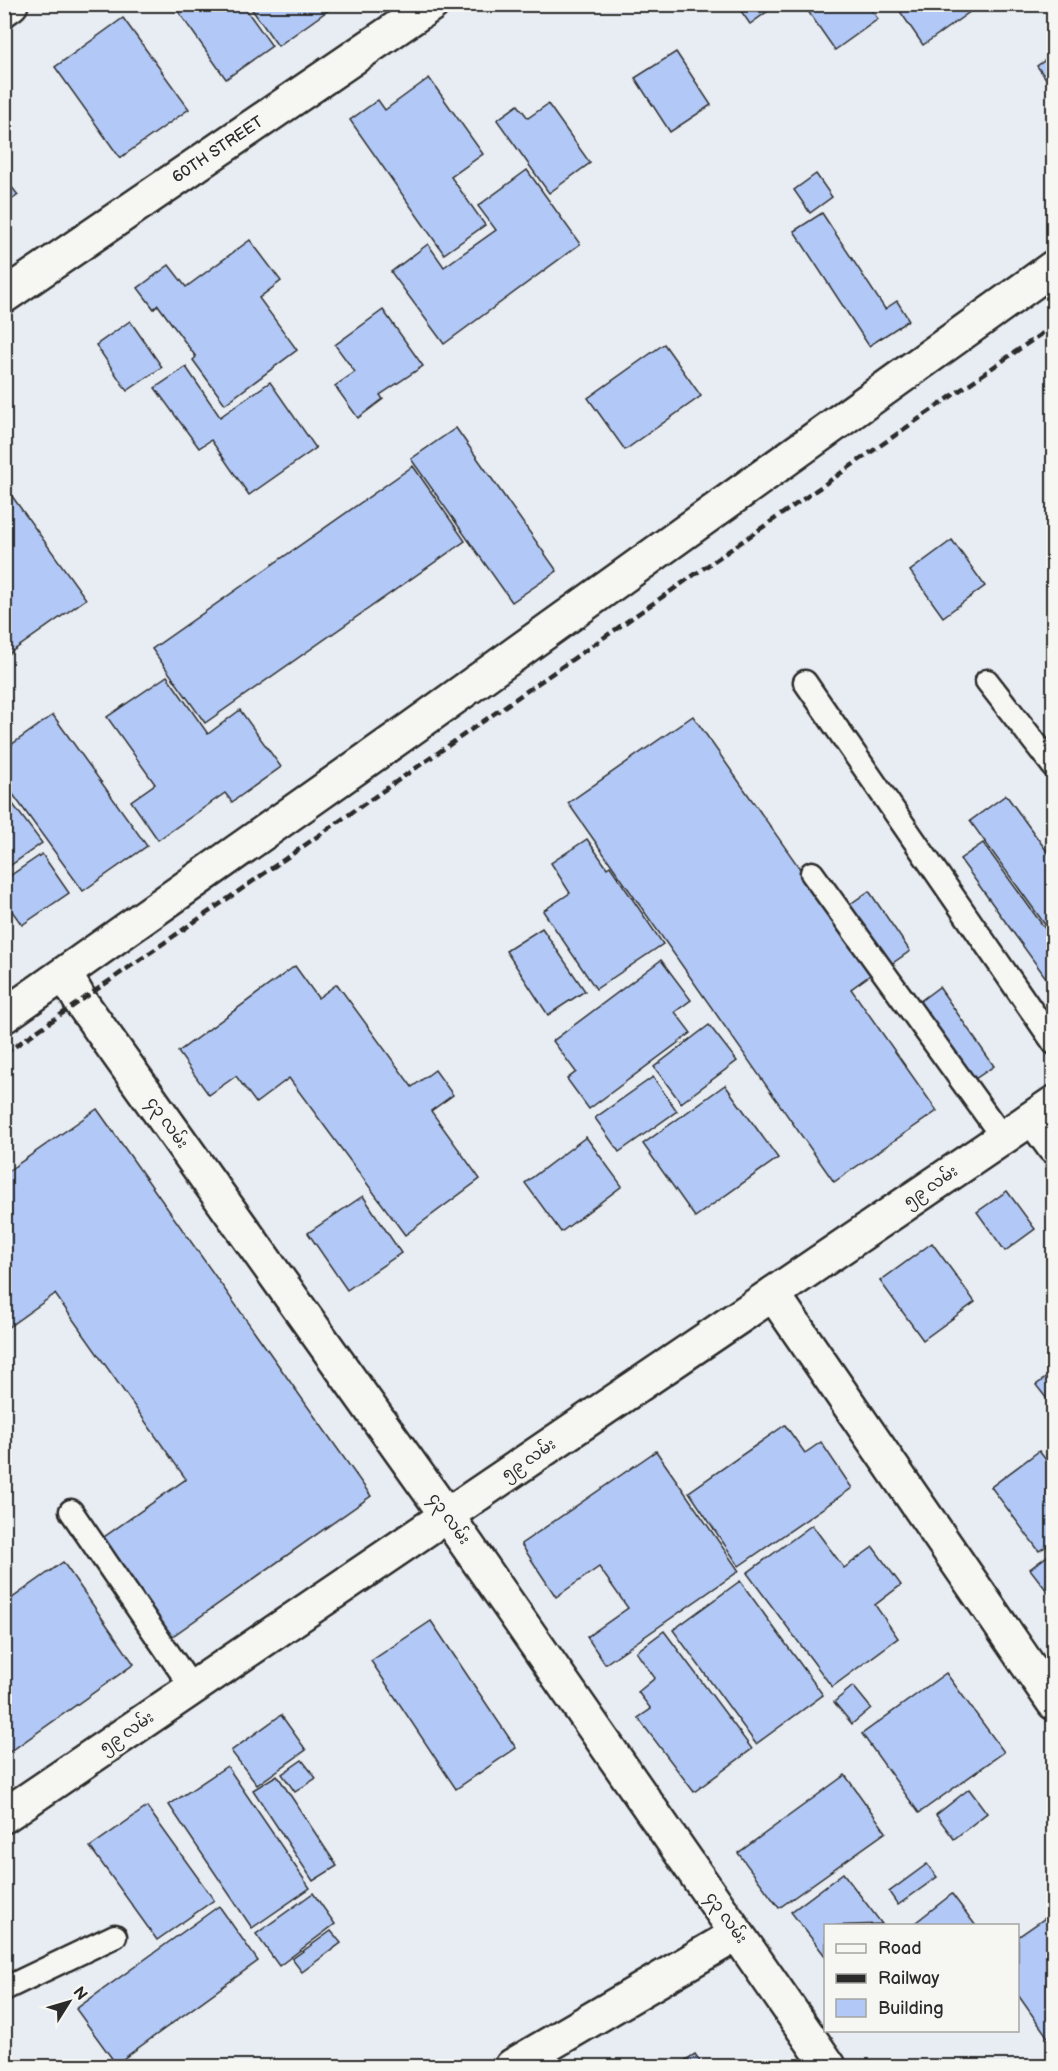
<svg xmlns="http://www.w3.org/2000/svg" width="1058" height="2071" font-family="'Balsamiq Sans','Noto Sans Myanmar',sans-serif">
  <rect width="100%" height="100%" fill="#e8edf3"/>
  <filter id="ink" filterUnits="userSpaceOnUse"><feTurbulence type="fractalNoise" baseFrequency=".0167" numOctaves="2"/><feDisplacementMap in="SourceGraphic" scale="12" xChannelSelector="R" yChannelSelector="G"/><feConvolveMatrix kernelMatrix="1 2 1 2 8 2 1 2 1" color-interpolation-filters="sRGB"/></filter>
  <g filter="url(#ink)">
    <!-- building -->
    <g fill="#b2c9f7" stroke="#2b2b2b" stroke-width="1.5">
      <polygon points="173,4 242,4 272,46 226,79"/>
      <polygon points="248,4 337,4 278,46"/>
      <polygon points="736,4 778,4 750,24"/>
      <polygon points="803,4 867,4 878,19 835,50"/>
      <polygon points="895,4 981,4 923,45"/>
      <polygon points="123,18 189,109 120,158 55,67"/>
      <polygon points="676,52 711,105 670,132 635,78"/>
      <polygon points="1054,54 1054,90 1037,66"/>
      <polygon points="429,78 483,154 451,177 485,225 444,254 350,120 378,100 385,110"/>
      <polygon points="548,104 590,163 549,193 497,120 518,105 528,118"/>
      <polygon points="527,170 580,244 444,344 391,272 428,244 444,267 496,230 478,206"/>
      <polygon points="816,174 832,197 810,213 794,190"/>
      <polygon points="4,177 18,195 4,205"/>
      <polygon points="822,213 885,309 897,301 909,320 869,346 794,231"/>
      <polygon points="250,240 281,281 259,298 297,350 225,404 193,360 196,357 158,305 154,309 138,288 169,265 186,287"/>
      <polygon points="383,310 423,366 380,395 383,399 358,418 335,386 355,372 335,345"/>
      <polygon points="130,321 162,367 127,391 96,345"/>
      <polygon points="664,344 701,396 625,450 588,398"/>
      <polygon points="186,367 220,417 270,382 316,448 249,495 211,440 199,448 155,388"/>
      <polygon points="456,428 557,571 512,602 411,459"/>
      <polygon points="413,466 465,541 205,723 152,649"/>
      <polygon points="4,485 86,599 4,657"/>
      <polygon points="952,540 985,586 943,617 910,571"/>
      <polygon points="167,676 208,734 240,710 281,767 232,802 225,793 158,840 131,801 155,784 107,717"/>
      <polygon points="53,715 147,846 83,891 4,782 4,750"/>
      <polygon points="693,716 873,973 851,989 937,1111 834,1182 568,803"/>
      <polygon points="6,795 42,843 4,870 4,796"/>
      <polygon points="1006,795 1054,861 1054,937 970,821"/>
      <polygon points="587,839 607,868 610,866 663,944 596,989 543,911 570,893 551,863"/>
      <polygon points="983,843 1054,941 1054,989 960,859"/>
      <polygon points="42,854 69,893 22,925 4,900 4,880"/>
      <polygon points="869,891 910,951 887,967 846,907"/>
      <polygon points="542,928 585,991 548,1015 506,951"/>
      <polygon points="661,960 691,1000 675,1012 691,1033 589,1109 567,1079 576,1072 553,1041"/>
      <polygon points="295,966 318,998 337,984 412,1087 435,1070 453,1095 431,1111 480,1179 405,1235 289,1078 256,1103 236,1076 209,1095 178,1052"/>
      <polygon points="939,987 994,1066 969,1083 915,1005"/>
      <polygon points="709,1025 737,1061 681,1103 654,1067"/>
      <polygon points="653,1077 677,1111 619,1152 595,1118"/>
      <polygon points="725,1085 778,1158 695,1217 643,1144"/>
      <polygon points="97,1109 371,1496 167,1640 97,1542 186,1479 55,1294 4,1330 4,1174"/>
      <polygon points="586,1137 622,1186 561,1232 525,1183"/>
      <polygon points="1007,1191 1035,1229 1005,1251 977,1212"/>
      <polygon points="363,1196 401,1253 347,1290 308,1233"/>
      <polygon points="932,1243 975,1302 923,1340 880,1281"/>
      <polygon points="1054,1372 1054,1408 1036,1385"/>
      <polygon points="785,1425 805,1453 821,1442 852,1488 739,1566 689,1492"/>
      <polygon points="656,1451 739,1571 605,1664 587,1637 628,1608 599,1567 556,1597 521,1544"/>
      <polygon points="1039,1451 1054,1470 1054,1541 1039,1551 991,1487"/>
      <polygon points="812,1525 844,1568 873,1547 901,1585 875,1605 898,1638 832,1687 747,1573"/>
      <polygon points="1054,1551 1054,1600 1030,1569"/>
      <polygon points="63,1562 134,1664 4,1756 4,1604"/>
      <polygon points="740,1581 823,1695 756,1744 673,1630"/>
      <polygon points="431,1621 516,1748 456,1789 371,1661"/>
      <polygon points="664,1631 752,1749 694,1792 638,1718 651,1709 638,1692 655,1678 636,1652"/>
      <polygon points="946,1673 1004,1752 919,1813 862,1734"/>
      <polygon points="853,1686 871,1708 852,1724 834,1702"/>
      <polygon points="281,1715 306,1750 257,1785 231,1751"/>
      <polygon points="302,1760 316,1778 295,1792 282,1774"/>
      <polygon points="227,1766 310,1888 252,1928 169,1805"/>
      <polygon points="277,1775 337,1866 313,1881 253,1790"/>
      <polygon points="845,1775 886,1832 779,1908 738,1853"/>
      <polygon points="969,1789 987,1813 954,1839 936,1815"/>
      <polygon points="147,1807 214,1900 157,1940 90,1847"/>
      <polygon points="927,1864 937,1877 898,1905 889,1892"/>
      <polygon points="843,1873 882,1924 826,1926 826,1957 791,1912"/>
      <polygon points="313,1893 335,1924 279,1966 256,1934"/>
      <polygon points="952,1894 976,1926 911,1926"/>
      <polygon points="219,1906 258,1961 116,2064 76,2009"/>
      <polygon points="1054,1912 1054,2046 1018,1995 1018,1937"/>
      <polygon points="331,1931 341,1943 302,1972 292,1959"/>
      <polygon points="695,2054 703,2066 676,2066"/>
    </g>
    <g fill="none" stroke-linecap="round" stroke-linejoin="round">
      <defs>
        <g id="lane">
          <polyline points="987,681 1054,767"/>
          <polyline points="805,682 1054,1043"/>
          <polyline points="812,873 1003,1138"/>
          <polyline points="71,1511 193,1689"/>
          <polyline points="4,1989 115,1936"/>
        </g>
        <g id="street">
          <polyline points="4,9 11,4"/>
          <polyline points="4,296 432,4"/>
          <polyline points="65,974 81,1002 447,1516 829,2066"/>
          <polyline points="4,1016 412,728 1054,267"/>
          <polyline points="1033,1118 1054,1147"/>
          <polyline points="773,1294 1054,1703"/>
          <polyline points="4,1816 1054,1103"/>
          <polyline points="512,2066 737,1934"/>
        </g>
      </defs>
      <!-- lane casing -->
      <use href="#lane" stroke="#2b2b2b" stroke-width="27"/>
      <!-- street casing -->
      <use href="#street" stroke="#2b2b2b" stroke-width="38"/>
      <!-- lane -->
      <use href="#lane" stroke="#f6f6f2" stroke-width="22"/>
      <!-- street -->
      <use href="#street" stroke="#f6f6f2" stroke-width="33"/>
      <!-- rail -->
      <polyline stroke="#2b2b2b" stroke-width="4.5" stroke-dasharray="9 4.5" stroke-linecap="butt" points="4,1054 1054,325"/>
    </g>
  </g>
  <g text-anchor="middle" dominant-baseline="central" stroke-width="4.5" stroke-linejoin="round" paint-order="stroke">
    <!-- street labels -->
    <g font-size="16" fill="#2b2b2b" stroke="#f6f6f2">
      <text transform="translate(218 150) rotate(-34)">60TH STREET</text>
      <text transform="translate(167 1123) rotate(55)">၄၃ လမ်း</text>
      <text transform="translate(931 1187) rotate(-34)">၅၉ လမ်း</text>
      <text transform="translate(529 1460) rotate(-34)">၅၉ လမ်း</text>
      <text transform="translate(449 1519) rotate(55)">၄၃ လမ်း</text>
      <text transform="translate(127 1733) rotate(-34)">၅၉ လမ်း</text>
      <text transform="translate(726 1918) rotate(55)">၄၃ လမ်း</text>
    </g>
  </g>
  <!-- margin -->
  <rect width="1058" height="2071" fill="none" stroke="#f6f6f2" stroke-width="24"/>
  <rect x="12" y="12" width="1034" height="2047" fill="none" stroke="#2b2b2b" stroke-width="2" filter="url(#ink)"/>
  <!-- legend -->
  <rect x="824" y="1924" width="195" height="108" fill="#f6f6f2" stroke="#a5a5a2" stroke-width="1.5"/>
  <rect x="836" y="1944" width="30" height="9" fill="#f6f6f2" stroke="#a5a5a2" stroke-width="1.5"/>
  <text x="878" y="1954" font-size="18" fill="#2b2b2b">Road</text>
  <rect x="836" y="1974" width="30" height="9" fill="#2b2b2b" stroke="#a5a5a2" stroke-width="1.5"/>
  <text x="878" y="1984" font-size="18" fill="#2b2b2b">Railway</text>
  <rect x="836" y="1999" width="30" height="18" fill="#b2c9f7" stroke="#a5a5a2" stroke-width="1.5"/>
  <text x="878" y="2014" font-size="18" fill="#2b2b2b">Building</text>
  <!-- north arrow -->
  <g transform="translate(69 2002) rotate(53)" stroke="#f6f6f2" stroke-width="4.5" paint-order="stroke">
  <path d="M0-4.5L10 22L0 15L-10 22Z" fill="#2b2b2b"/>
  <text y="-9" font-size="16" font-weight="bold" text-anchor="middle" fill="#2b2b2b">N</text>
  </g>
</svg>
